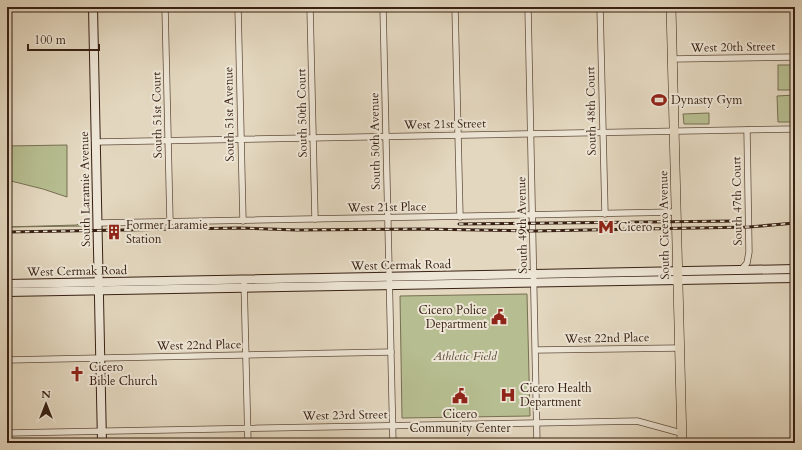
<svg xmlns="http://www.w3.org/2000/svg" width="802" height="450" font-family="Cardo,serif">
  <rect width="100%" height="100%" fill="#e3d7bf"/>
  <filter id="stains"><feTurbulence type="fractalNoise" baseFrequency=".005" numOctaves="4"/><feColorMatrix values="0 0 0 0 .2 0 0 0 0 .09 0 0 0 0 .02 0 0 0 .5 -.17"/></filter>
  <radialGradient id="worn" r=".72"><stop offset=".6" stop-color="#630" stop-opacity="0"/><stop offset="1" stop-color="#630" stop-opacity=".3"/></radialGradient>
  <!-- green -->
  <g fill="#b6bd90" stroke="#776f52">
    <rect x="778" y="65" width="17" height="25"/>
    <polygon points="795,95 795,122 778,122 777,96"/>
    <polygon points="709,113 709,124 684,124 683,114"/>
    <polygon points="67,145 67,197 43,189 7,180 7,146"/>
    <polygon points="81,221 86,221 87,226 7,227 77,225"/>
    <polygon points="527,294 530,416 402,418 400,296"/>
  </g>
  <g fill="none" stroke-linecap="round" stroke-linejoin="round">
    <defs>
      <g id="street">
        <polyline points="165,7 170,222"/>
        <polyline points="238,7 243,221"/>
        <polyline points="310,7 315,219"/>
        <polyline points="383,7 393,443"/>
        <polyline points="455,7 460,217"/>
        <polyline points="528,7 537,443"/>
        <polyline points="600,7 605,214"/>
        <polyline points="672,59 795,57"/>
        <polyline points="96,142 795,129"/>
        <polyline points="98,223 676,212"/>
        <polyline points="741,270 747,263 749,252 747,130"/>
        <polyline points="244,280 248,443"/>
        <polyline points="536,350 679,348"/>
        <polyline points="7,360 391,352"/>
        <polyline points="7,433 637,421 681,433"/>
      </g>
      <g id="secondary">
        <polyline points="93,7 102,443"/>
        <polyline points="7,284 795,269"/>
        <polyline points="7,292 795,278"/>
      </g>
      <polyline id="primary" points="671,7 682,443"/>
    </defs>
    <!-- street casing -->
    <use href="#street" stroke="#634e3e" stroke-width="7"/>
    <!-- secondary casing -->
    <use href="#secondary" stroke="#382113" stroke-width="10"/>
    <!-- primary casing -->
    <use href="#primary" stroke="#382113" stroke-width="10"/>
    <!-- street -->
    <use href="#street" stroke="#ede5d5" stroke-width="5.5"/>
    <!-- secondary -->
    <use href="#secondary" stroke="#ede5d5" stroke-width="8"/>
    <!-- primary -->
    <use href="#primary" stroke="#e3d7bf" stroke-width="9"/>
    <defs>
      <g id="rail">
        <polyline points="459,224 737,221"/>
        <polyline points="7,232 240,228 297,230 422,229 533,231 749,227 795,223"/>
      </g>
    </defs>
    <!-- rail casing -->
    <use href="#rail" stroke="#382113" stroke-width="3"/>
    <!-- rail -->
    <use href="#rail" stroke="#ede5d5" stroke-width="1.5" stroke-dasharray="4.5" stroke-linecap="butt"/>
  </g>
  <!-- icons -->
  <defs>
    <symbol id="stadium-bare" viewBox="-9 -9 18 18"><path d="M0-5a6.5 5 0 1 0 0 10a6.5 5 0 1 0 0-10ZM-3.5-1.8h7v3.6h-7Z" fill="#8f2418" stroke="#ede5d5" stroke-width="2.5" paint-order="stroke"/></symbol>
    <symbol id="metro-bare" viewBox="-9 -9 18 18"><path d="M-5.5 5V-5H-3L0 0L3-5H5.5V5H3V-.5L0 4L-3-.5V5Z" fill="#8f2418" stroke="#ede5d5" stroke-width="2.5" paint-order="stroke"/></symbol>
    <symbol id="building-bare" viewBox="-9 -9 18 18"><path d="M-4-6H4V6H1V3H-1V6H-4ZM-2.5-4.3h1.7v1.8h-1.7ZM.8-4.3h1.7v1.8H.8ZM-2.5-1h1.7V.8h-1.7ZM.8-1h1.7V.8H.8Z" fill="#8f2418" stroke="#ede5d5" stroke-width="2.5" paint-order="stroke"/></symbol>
    <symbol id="civic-bare" viewBox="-9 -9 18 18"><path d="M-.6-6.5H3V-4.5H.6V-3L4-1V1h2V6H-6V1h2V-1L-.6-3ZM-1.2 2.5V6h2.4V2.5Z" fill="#8f2418" stroke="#ede5d5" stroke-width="2.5" paint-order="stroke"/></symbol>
    <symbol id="church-bare" viewBox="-9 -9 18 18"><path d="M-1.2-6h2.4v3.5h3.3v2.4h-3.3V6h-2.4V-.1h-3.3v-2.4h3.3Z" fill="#8f2418" stroke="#ede5d5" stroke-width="2.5" paint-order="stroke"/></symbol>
    <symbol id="hospital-bare" viewBox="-9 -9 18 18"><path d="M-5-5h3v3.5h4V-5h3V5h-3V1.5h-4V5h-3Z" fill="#8f2418" stroke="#ede5d5" stroke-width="2.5" paint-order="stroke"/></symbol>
  </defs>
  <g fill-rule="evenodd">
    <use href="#stadium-bare" x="648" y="89" width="22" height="22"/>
    <use href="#metro-bare" x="595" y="216" width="22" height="22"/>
    <use href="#building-bare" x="103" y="221" width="22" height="22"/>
    <use href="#civic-bare" x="488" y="306" width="22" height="22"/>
    <use href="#church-bare" x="66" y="363" width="22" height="22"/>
    <use href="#hospital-bare" x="497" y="384" width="22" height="22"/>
    <use href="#civic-bare" x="449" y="385" width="22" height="22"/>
  </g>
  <g text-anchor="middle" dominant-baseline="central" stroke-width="4" stroke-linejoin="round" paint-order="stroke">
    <!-- street labels -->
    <g font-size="12" fill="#382113" stroke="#ede5d5">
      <text transform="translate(733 47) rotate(-1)">West 20th Street</text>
      <text transform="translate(591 111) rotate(-91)">South 48th Court</text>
      <text transform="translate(302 113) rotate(-91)">South 50th Court</text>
      <text transform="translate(229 114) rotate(-91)">South 51st Avenue</text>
      <text transform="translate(157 115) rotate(-91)">South 51st Court</text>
      <text transform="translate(445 124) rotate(-1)">West 21st Street</text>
      <text transform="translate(375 141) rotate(-91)">South 50th Avenue</text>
      <text transform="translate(85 189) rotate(-91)">South Laramie Avenue</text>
      <text transform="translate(737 201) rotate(-91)">South 47th Court</text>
      <text transform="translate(387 207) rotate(-1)">West 21st Place</text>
      <text transform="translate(522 225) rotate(-91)">South 49th Avenue</text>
      <text transform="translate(664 225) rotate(-91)">South Cicero Avenue</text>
      <text transform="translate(401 265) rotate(-1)">West Cermak Road</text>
      <text transform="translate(77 271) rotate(-1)">West Cermak Road</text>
      <text transform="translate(607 338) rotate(-1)">West 22nd Place</text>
      <text transform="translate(199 345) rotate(-1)">West 22nd Place</text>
      <text transform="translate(345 415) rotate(-1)">West 23rd Street</text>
    </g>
    <!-- poi labels -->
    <g font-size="12" fill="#382113" stroke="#ede5d5" text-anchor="start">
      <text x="671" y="100">Dynasty Gym</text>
      <text x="126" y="225">Former Laramie<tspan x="126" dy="14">Station</tspan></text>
      <text x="618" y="227">Cicero</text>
      <text x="487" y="310" text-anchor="end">Cicero Police<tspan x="487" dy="14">Department</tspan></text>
      <text x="89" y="367">Cicero<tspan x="89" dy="14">Bible Church</tspan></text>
      <text x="520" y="388">Cicero Health<tspan x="520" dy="14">Department</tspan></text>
      <text x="460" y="414" text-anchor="middle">Cicero<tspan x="460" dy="14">Community Center</tspan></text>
    </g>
    <!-- park labels -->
    <g font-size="12" font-style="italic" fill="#584832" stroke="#ede5d5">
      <text x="465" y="356">Athletic Field</text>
    </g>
  </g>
  <!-- margin -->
  <rect width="802" height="450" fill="none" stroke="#e3d7bf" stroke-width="24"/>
  <rect x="8" y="8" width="786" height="434" fill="none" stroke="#382113" stroke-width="2"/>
  <rect x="12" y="12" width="778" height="426" fill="none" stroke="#382113"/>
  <!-- north arrow -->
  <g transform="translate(46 404)" stroke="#ede5d5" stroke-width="3" paint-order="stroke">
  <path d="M0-3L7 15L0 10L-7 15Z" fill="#382113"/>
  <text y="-6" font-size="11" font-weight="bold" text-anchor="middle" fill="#382113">N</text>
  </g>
  <!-- scale -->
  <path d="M28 44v6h71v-6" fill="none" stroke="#382113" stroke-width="2"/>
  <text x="34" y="44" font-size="12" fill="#382113" stroke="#ede5d5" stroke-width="3" paint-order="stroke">100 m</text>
  <rect width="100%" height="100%" filter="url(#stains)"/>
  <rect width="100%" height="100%" fill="url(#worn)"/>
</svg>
